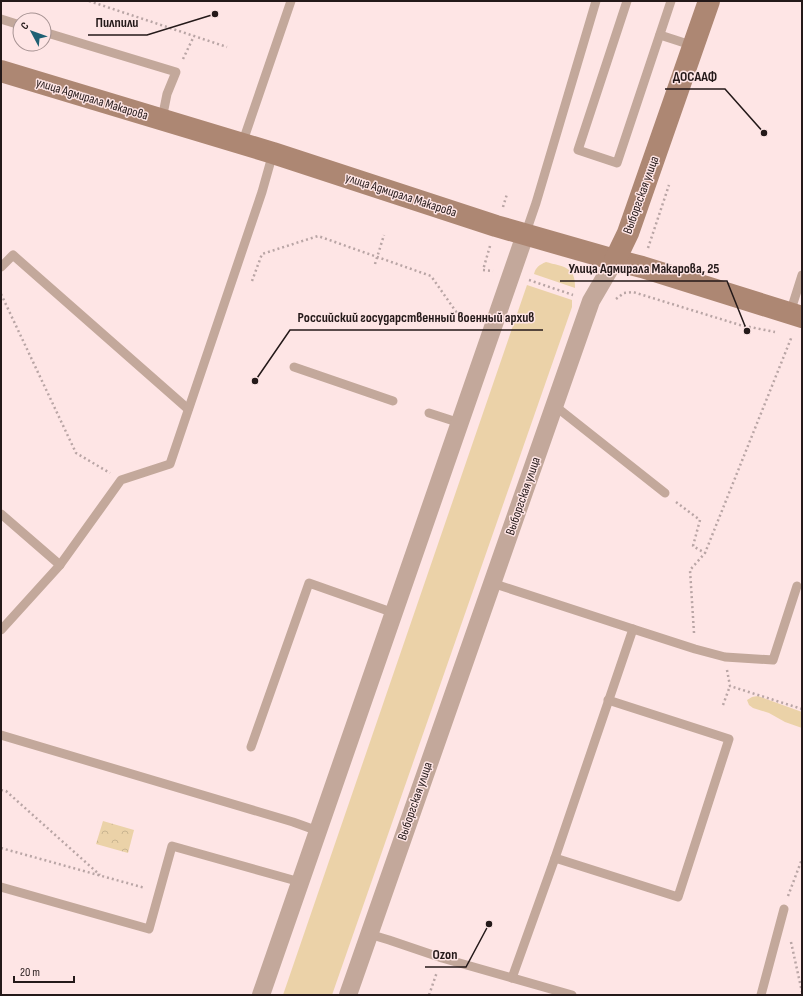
<svg xmlns="http://www.w3.org/2000/svg" width="803" height="996" font-family="'Sofia Sans Condensed',sans-serif">
  <defs>
    <pattern id="park-crowns" width="20" height="18" patternUnits="userSpaceOnUse"><rect width="20" height="18" fill="#ebd2a8"/><path d="M2 6a3 3 0 1 1 6 0M12 15a3 3 0 1 1 6 0" fill="none" stroke="#c9b490"/></pattern>
  </defs>
  <rect width="100%" height="100%" fill="#fee5e5"/>
  <!-- grass -->
  <g fill="#ebd2a8">
    <path d="M546,262c17,5 30,4 29,26l-41,-14c2,-7 5,-9 12,-12z"/>
    <polygon points="527,285 572,300 572,307 332,995 283,995"/>
    <polygon points="758,696 802,712 802,728 785,722 769,713 753,708 749,705 747,700 752,697"/>
  </g>
  <!-- park -->
  <polygon fill="url(#park-crowns)" points="103,821 134,830 128,853 96,844"/>
  <g fill="none" stroke-linecap="round" stroke-linejoin="round">
    <!-- path -->
    <g stroke="#b9a5a5" stroke-width="2.5" stroke-dasharray="2 3" stroke-linecap="butt">
      <polyline points="89,1 227,47"/>
      <polyline points="183,59 194,36"/>
      <polyline points="503,207 507,194"/>
      <polyline points="490,246 483,270 493,271"/>
      <polyline points="648,248 669,185"/>
      <polyline points="375,264 384,235"/>
      <polyline points="529,280 573,295"/>
      <polyline points="252,281 262,254 318,236 431,276 464,323"/>
      <polyline points="1,294 76,453 110,473"/>
      <polyline points="616,299 624,293 633,292 740,325 775,332"/>
      <polyline points="676,502 700,520 693,546 705,553"/>
      <polyline points="694,633 690,570 705,553 792,336"/>
      <polyline points="727,670 730,686 802,709"/>
      <polyline points="723,705 730,686"/>
      <polyline points="1,790 6,791 100,875"/>
      <polyline points="1,848 145,888"/>
      <polyline points="788,896 802,859"/>
      <polyline points="791,942 802,992"/>
      <polyline points="429,995 437,972"/>
    </g>
    <!-- lane -->
    <g stroke="#c3a89b" stroke-width="9">
      <polyline points="627,1 578,150 617,163 671,1"/>
      <polyline points="1,19 20,25"/>
      <polyline points="44,32 176,72 167,94 162,119"/>
      <polyline points="660,35 694,46"/>
      <polyline points="242,144 291,1"/>
      <polyline points="525,235 536,203 596,1"/>
      <polyline points="1,267 13,255 188,409"/>
      <polyline points="790,313 802,275"/>
      <polyline points="294,367 393,401"/>
      <polyline points="555,406 665,493"/>
      <polyline points="429,413 460,423"/>
      <polyline points="1,514 60,565 121,480 170,464 262,192 273,153"/>
      <polyline points="492,583 633,629 555,858 512,978"/>
      <polyline points="633,629 695,649 725,657 773,660 797,586"/>
      <polyline points="1,630 60,565"/>
      <polyline points="1,735 293,822 318,831"/>
      <polyline points="251,747 309,583 394,613"/>
      <polyline points="555,858 678,897 729,739 608,700"/>
      <polyline points="1,887 149,929 172,846 300,882"/>
      <polyline points="369,934 389,940 442,958 572,995"/>
      <polyline points="761,995 784,909"/>
    </g>
    <!-- street -->
    <g stroke="#c3a89b" stroke-width="18">
      <polyline points="261,995 525,235"/>
      <polyline points="348,995 591,301 615,260"/>
    </g>
    <!-- secondary -->
    <g stroke="#ad8773" stroke-width="22">
      <polyline points="1,71 273,153 496,226 615,260 642,267 802,317"/>
      <polyline points="615,260 628,233 709,1"/>
    </g>
  </g>
  <g text-anchor="middle" dominant-baseline="central" stroke-width="3" stroke-linejoin="round" paint-order="stroke">
    <!-- street labels -->
    <g font-size="13" fill="#241919" stroke="#fee5e5">
      <text transform="translate(92 99) rotate(17)">улица Адмирала Макарова</text>
      <text transform="translate(401 195) rotate(18)">улица Адмирала Макарова</text>
      <text transform="translate(641 195) rotate(-70)">Выборгская улица</text>
      <text transform="translate(523 496) rotate(-71)">Выборгская улица</text>
      <text transform="translate(415 801) rotate(-71)">Выборгская улица</text>
    </g>
  </g>
  <!-- callouts -->
  <path fill="none" stroke="#241919" stroke-width="1.5" d="M215 14L147 35H88M764 133L725 89H665M747 331L727 281H560M255 381L290 330H543M489 924L466 967H425"/>
  <g fill="#241919" stroke="#fee5e5" stroke-width="1.5">
    <circle cx="215" cy="14" r="4"/>
    <circle cx="764" cy="133" r="4"/>
    <circle cx="747" cy="331" r="4"/>
    <circle cx="255" cy="381" r="4"/>
    <circle cx="489" cy="924" r="4"/>
  </g>
  <g font-size="14" text-anchor="middle" font-weight="bold" fill="#241919" stroke="#fee5e5" stroke-width="3" stroke-linejoin="round" paint-order="stroke">
    <text x="117" y="27">Пилпили</text>
    <text x="695" y="81">ДОСААФ</text>
    <text x="644" y="273">Улица Адмирала Макарова, 25</text>
    <text x="416" y="322">Российский государственный военный архив</text>
    <text x="445" y="959">Ozon</text>
  </g>
  <!-- border -->
  <rect width="803" height="996" fill="none" stroke="#241919" stroke-width="4"/>
  <!-- north arrow -->
  <g transform="translate(32 32) rotate(311)"><circle r="19" fill="#fee5e5" stroke="#a79393"/>
  <path d="M0-3L7 15L0 10L-7 15Z" fill="#1e6074"/>
  <text y="-6" font-size="11" font-weight="bold" text-anchor="middle" fill="#241919">С</text>
  </g>
  <!-- scale -->
  <path d="M14 976v6h60v-6" fill="none" stroke="#241919" stroke-width="2"/>
  <text x="20" y="976" font-size="12" fill="#241919" stroke="#fee5e5" stroke-width="3" paint-order="stroke">20 m</text>
</svg>
